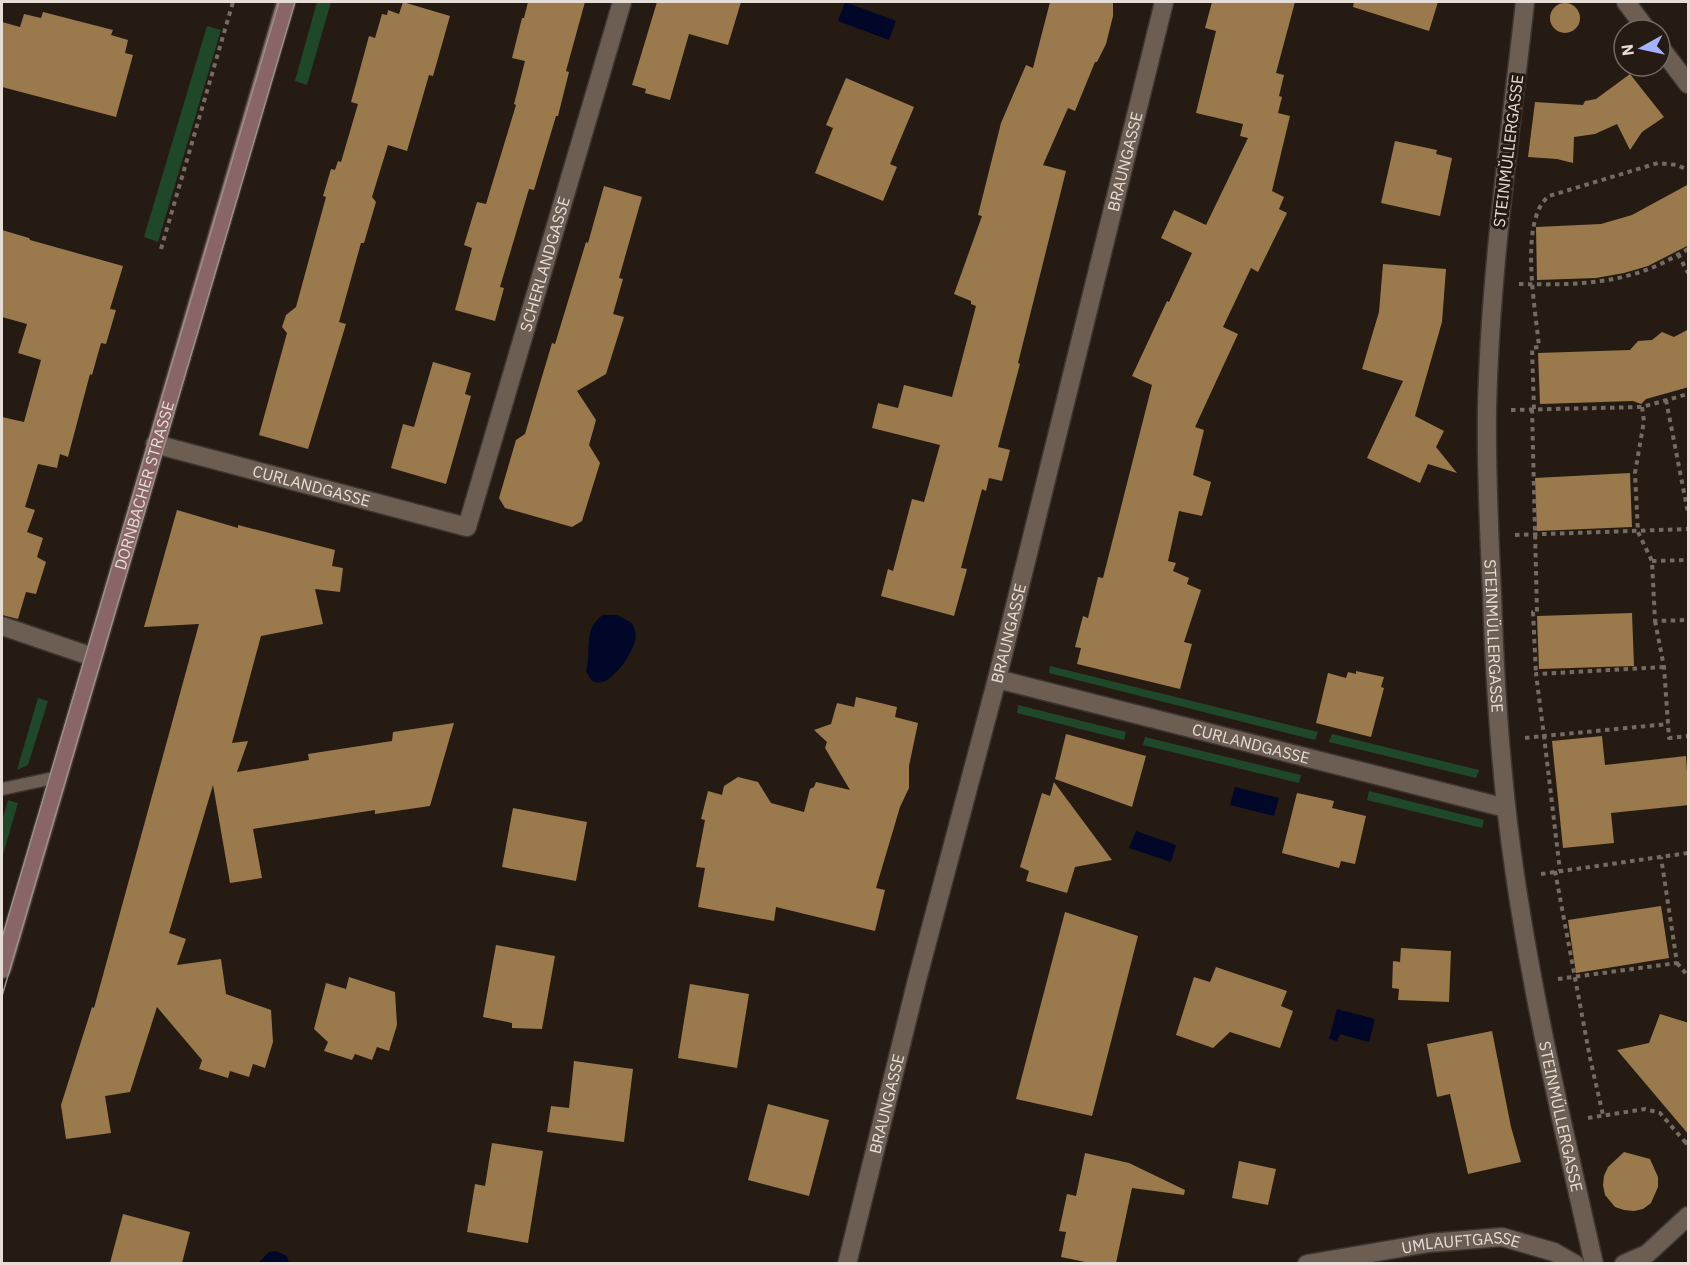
<svg xmlns="http://www.w3.org/2000/svg" width="1690" height="1265" font-family="'IBM Plex Sans',sans-serif">
  <rect width="100%" height="100%" fill="#261b12"/>
  <!-- green -->
  <g fill="#1f482a">
    <polygon points="317,2 331,2 307,85 295,81"/>
    <polygon points="207,26 221,30 158,242 144,237"/>
    <polygon points="1050,666 1318,732 1315,740 1049,673"/>
    <polygon points="38,698 48,701 28,765 17,770"/>
    <polygon points="1018,705 1126,732 1124,740 1017,713"/>
    <polygon points="1332,734 1479,770 1476,778 1329,742"/>
    <polygon points="1145,737 1301,775 1299,783 1143,745"/>
    <polygon points="1369,791 1484,820 1482,828 1367,800"/>
    <polygon points="8,800 18,803 2,858 2,821"/>
  </g>
  <!-- water -->
  <g fill="#000729">
    <polygon points="845,2 896,21 889,40 838,21"/>
    <path d="M603,615h14l15,8c3,6 5,11 3,18 -3,13 -24,46 -40,41 -4,-1 -7,-7 -9,-11 6,-18 -4,-43 17,-56z"/>
    <polygon points="1235,787 1279,798 1274,816 1230,805"/>
    <polygon points="1136,831 1176,845 1171,862 1129,848"/>
    <polygon points="1337,1009 1375,1019 1369,1042 1340,1034 1337,1041 1329,1039"/>
    <polygon points="276,1251 287,1256 289,1263 258,1263 269,1252"/>
  </g>
  <!-- building -->
  <g fill="#9a794d">
    <polygon points="403,2 450,16 433,76 429,75 407,151 388,145 372,197 376,202 364,243 361,243 339,322 346,324 308,449 259,435 287,333 282,327 286,315 296,307 326,197 323,196 331,169 335,170 338,161 341,162 358,104 351,102 369,36 375,38 382,14 387,15 388,10 399,14"/>
    <polygon points="528,2 585,2 566,71 569,72 558,116 556,116 534,190 529,189 500,287 504,288 495,321 455,310 472,248 464,245 477,202 486,204 516,105 514,104 525,61 512,58 522,18 524,18"/>
    <polygon points="657,2 741,2 728,45 689,34 670,100 645,93 646,89 632,85"/>
    <polygon points="1050,2 1113,2 1113,16 1106,44 1097,62 1095,62 1075,111 1068,108 1043,165 1066,171 1018,363 1020,364 998,447 1010,450 1002,481 989,478 986,491 982,489 961,568 967,569 954,616 881,596 888,569 893,571 912,499 924,502 940,445 872,428 878,403 898,408 904,385 952,397 976,306 971,304 971,301 954,294 982,216 978,215 1001,123 1026,65 1033,68"/>
    <polygon points="1212,2 1295,2 1276,73 1284,75 1279,96 1282,97 1278,113 1290,116 1272,191 1284,197 1279,209 1287,213 1258,272 1251,268 1223,327 1238,334 1195,427 1204,430 1193,475 1211,482 1202,516 1179,511 1168,561 1176,563 1173,571 1189,578 1187,584 1201,590 1184,642 1192,644 1180,689 1077,664 1081,648 1075,647 1083,616 1088,618 1098,577 1103,578 1152,385 1132,376 1167,301 1169,302 1192,253 1161,238 1174,210 1206,225 1248,138 1240,136 1243,124 1196,113 1216,31 1205,28"/>
    <polygon points="1354,2 1438,2 1429,31 1353,7"/>
    <circle cx="1565" cy="18" r="15"/>
    <polygon points="43,12 113,30 111,35 128,40 125,53 133,55 116,117 2,87 2,22 20,27 24,14 41,18"/>
    <polygon points="1630,74 1664,117 1642,132 1630,150 1617,124 1595,134 1574,137 1573,163 1557,159 1528,157 1535,102 1583,105 1585,101 1596,99"/>
    <polygon points="846,78 914,107 890,164 897,167 883,201 815,173 833,128 826,125"/>
    <polygon points="1395,141 1437,150 1436,154 1452,158 1440,216 1381,203"/>
    <polygon points="1689,184 1689,245 1648,266 1624,273 1596,278 1537,280 1536,227 1601,224 1632,215"/>
    <polygon points="604,186 642,197 619,278 623,279 613,314 624,317 606,374 577,391 596,420 589,445 600,463 582,521 572,527 505,508 499,498 516,440 525,434 552,343 555,344 586,242 588,243"/>
    <polygon points="2,230 29,238 30,240 123,266 110,309 116,310 106,344 101,343 92,375 90,374 68,457 60,454 57,468 38,464 25,507 35,510 27,532 43,538 37,557 46,562 36,594 26,592 18,619 2,615 2,417 24,422 41,360 18,353 27,324 2,317"/>
    <polygon points="1383,264 1446,269 1442,322 1415,416 1444,431 1436,447 1457,473 1428,464 1420,483 1367,458 1403,381 1362,369 1379,312"/>
    <polygon points="1689,329 1689,387 1646,399 1641,404 1633,401 1540,404 1538,353 1630,350 1638,341 1652,340 1662,332 1674,337"/>
    <polygon points="433,362 471,373 465,394 471,396 446,484 391,468 403,424 414,427"/>
    <polygon points="1630,473 1632,527 1537,531 1535,478"/>
    <polygon points="177,510 238,528 238,525 335,550 332,566 343,568 340,592 315,589 323,624 261,636 232,743 248,741 237,772 309,760 308,754 392,741 393,732 454,723 430,806 375,814 375,810 253,829 262,878 230,883 213,785 169,933 186,939 177,965 221,959 226,994 271,1010 273,1042 265,1068 253,1064 249,1077 230,1071 228,1078 199,1069 202,1060 157,1007 130,1092 105,1096 111,1133 66,1139 61,1105 92,1007 94,1008 199,624 144,627"/>
    <polygon points="1632,613 1634,666 1539,669 1537,616"/>
    <polygon points="1356,671 1384,677 1381,687 1384,688 1371,737 1316,723 1328,673 1346,678 1348,672 1356,674"/>
    <polygon points="856,697 897,707 895,717 918,723 909,766 909,788 900,807 876,888 885,890 875,931 776,907 774,921 698,907 705,868 696,867 705,820 701,819 708,791 722,795 724,786 738,777 758,782 771,803 804,812 810,789 814,787 816,782 850,790 825,748 827,742 814,730 831,724 837,703 854,707"/>
    <polygon points="1066,734 1146,756 1132,807 1055,779"/>
    <polygon points="1602,736 1605,765 1686,756 1689,805 1611,813 1614,843 1563,848 1552,741"/>
    <polygon points="1054,782 1112,860 1075,867 1067,893 1026,881 1029,871 1020,867 1042,793 1050,796"/>
    <polygon points="1297,793 1334,801 1332,808 1366,816 1355,864 1341,861 1339,868 1282,853"/>
    <polygon points="513,808 587,822 576,881 502,867"/>
    <polygon points="1661,906 1669,958 1576,973 1568,920"/>
    <polygon points="1065,912 1138,936 1092,1116 1016,1099"/>
    <polygon points="496,945 555,956 542,1029 512,1028 512,1023 483,1017"/>
    <polygon points="1401,948 1451,951 1449,1002 1398,1000 1399,989 1392,988 1393,961 1400,962"/>
    <polygon points="1216,967 1287,991 1281,1006 1293,1011 1280,1048 1230,1032 1213,1048 1176,1035 1194,977 1210,982"/>
    <polygon points="349,977 395,992 397,1025 389,1051 377,1047 372,1060 355,1054 352,1060 324,1051 328,1042 314,1029 326,983 346,989"/>
    <polygon points="690,984 749,994 737,1068 678,1058"/>
    <polygon points="1660,1014 1689,1023 1689,1135 1617,1050 1649,1043"/>
    <polygon points="1492,1031 1511,1127 1521,1162 1468,1174 1450,1094 1437,1097 1427,1044"/>
    <polygon points="574,1061 633,1069 624,1142 547,1132 551,1106 569,1108"/>
    <polygon points="768,1104 829,1120 809,1196 748,1180"/>
    <polygon points="492,1143 543,1151 528,1243 467,1232 475,1184 485,1186"/>
    <polygon points="1624,1152 1650,1159 1658,1177 1658,1187 1651,1203 1643,1209 1634,1211 1624,1210 1615,1207 1605,1195 1603,1185 1604,1176 1608,1167"/>
    <polygon points="1085,1153 1129,1163 1185,1190 1184,1195 1132,1188 1116,1263 1090,1263 1061,1257 1066,1232 1059,1231 1067,1194 1076,1196"/>
    <polygon points="1239,1161 1276,1169 1268,1205 1232,1198"/>
    <polygon points="123,1214 190,1232 182,1263 110,1263"/>
  </g>
  <g fill="none" stroke-linecap="round" stroke-linejoin="round">
    <defs>
      <polyline id="lane" points="2,789 58,777"/>
      <g id="street">
        <path id="s1" d="M1525,2c-15,135 -35,270 -38,407 -1,62 2,124 5,185 3,94 9,188 23,281 19,131 50,260 79,389"/>
        <polyline points="1626,2 1647,30"/>
        <polyline points="1660,47 1688,84"/>
        <path id="s2" d="M155,444l312,83 155,-525"/>
        <polyline points="2,626 93,657"/>
        <path id="s3" d="M997,679l509,129"/>
        <path id="s4" d="M847,1264l70,-284 80,-301 167,-677"/>
        <path id="s5" d="M1307,1264l122,-21 73,-6 52,15 21,12"/>
        <polyline points="1624,1264 1647,1254 1688,1216"/>
      </g>
      <g id="secondary">
        <path id="s6" d="M2,969l284,-967"/>
      </g>
    </defs>
    <!-- lane casing -->
    <use href="#lane" stroke="#3e3530" stroke-width="15"/>
    <!-- street casing -->
    <use href="#street" stroke="#3e3530" stroke-width="21"/>
    <!-- secondary casing -->
    <use href="#secondary" stroke="#3e3530" stroke-width="21"/>
    <!-- path -->
    <g stroke="#756b63" stroke-width="4" stroke-dasharray="4.5 4.5" stroke-linecap="butt">
      <polyline points="161,249 233,2"/>
      <polyline points="1678,254 1688,273"/>
      <path d="M1519,284c41,1 85,1 124,-13 16,-5 31,-14 45,-22"/>
      <polyline points="1666,400 1688,513"/>
      <polyline points="1642,407 1644,421 1635,473 1638,532 1652,561 1655,621 1688,620"/>
      <polyline points="1532,409 1537,612 1533,612 1536,674"/>
      <path d="M1534,409l-2,-61 7,-1c-3,-36 -21,-127 10,-151l109,-33 19,2 11,5"/>
      <polyline points="1511,410 1642,407 1688,394"/>
      <polyline points="1515,535 1688,529"/>
      <polyline points="1652,561 1688,560"/>
      <polyline points="1655,621 1664,667 1669,738 1688,736"/>
      <polyline points="1664,667 1536,674 1544,736 1668,724"/>
      <polyline points="1525,738 1544,736 1560,871"/>
      <polyline points="1555,871 1590,1058 1603,1115"/>
      <polyline points="1541,874 1688,853"/>
      <polyline points="1677,963 1688,976"/>
      <polyline points="1558,979 1677,963 1661,857"/>
      <polyline points="1588,1118 1645,1109 1660,1113 1686,1143"/>
      <polyline points="1688,1141 1686,1143 1688,1146"/>
    </g>
    <!-- lane -->
    <use href="#lane" stroke="#6c5e53" stroke-width="12"/>
    <!-- street -->
    <use href="#street" stroke="#6c5e53" stroke-width="18"/>
    <!-- secondary -->
    <use href="#secondary" stroke="#896566" stroke-width="18"/>
    <!-- tram -->
    <g stroke="#988f87" stroke-width="1.5">
      <polyline points="2,938 279,2"/>
      <polyline points="2,996 295,2"/>
    </g>
  </g>
  <g text-anchor="middle" dominant-baseline="central" stroke-width="6" stroke-linejoin="round" paint-order="stroke">
    <!-- street labels -->
    <g font-size="16" fill="#e5ddd6" stroke="#261b12">
      <text transform="translate(1508 151) rotate(-83)">STEINMÜLLERGASSE</text>
      <text stroke="none"><textPath href="#s4" startOffset="1137">BRAUNGASSE</textPath></text>
      <text stroke="none"><textPath href="#s2" startOffset="597">SCHERLANDGASSE</textPath></text>
      <text stroke="none"><textPath href="#s6" startOffset="504">DORNBACHER STRASSE</textPath></text>
      <text stroke="none"><textPath href="#s2" startOffset="162">CURLANDGASSE</textPath></text>
      <text stroke="none"><textPath href="#s4" startOffset="651">BRAUNGASSE</textPath></text>
      <text stroke="none"><textPath href="#s1" startOffset="636">STEINMÜLLERGASSE</textPath></text>
      <text stroke="none"><textPath href="#s3" startOffset="262">CURLANDGASSE</textPath></text>
      <text stroke="none"><textPath href="#s4" startOffset="165">BRAUNGASSE</textPath></text>
      <text stroke="none"><textPath href="#s1" startOffset="1122">STEINMÜLLERGASSE</textPath></text>
      <text stroke="none"><textPath href="#s5" startOffset="156">UMLAUFTGASSE</textPath></text>
    </g>
  </g>
  <!-- border -->
  <rect width="1690" height="1265" fill="none" stroke="#e5ddd6" stroke-width="6"/>
  <!-- north arrow -->
  <g transform="translate(1642 48) rotate(262)"><circle r="28" fill="#261b12" stroke="#726960" stroke-width="1.5"/>
  <path d="M0-4.5L10 22L0 15L-10 22Z" fill="#a3b2fd"/>
  <text y="-9" font-size="16" font-weight="bold" text-anchor="middle" fill="#e5ddd6">N</text>
  </g>
</svg>
